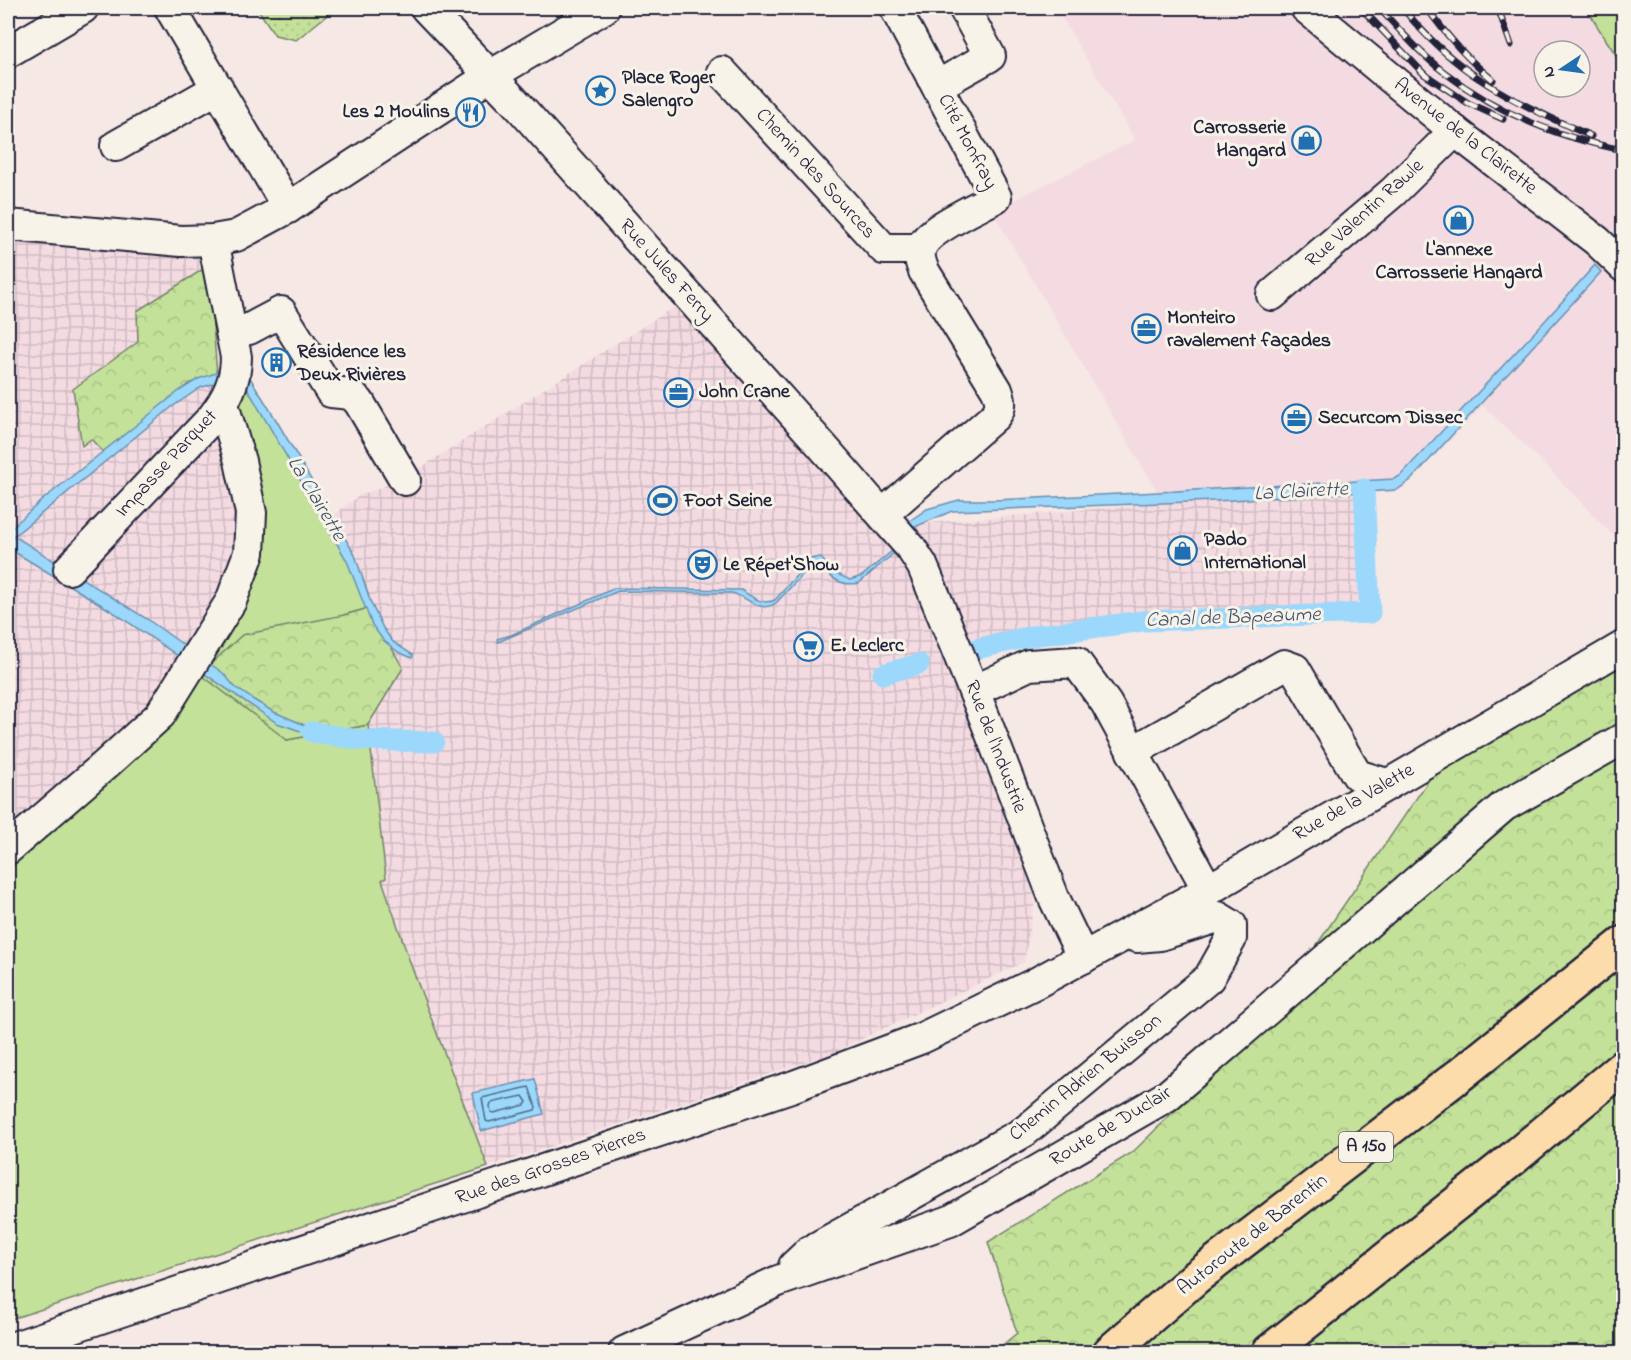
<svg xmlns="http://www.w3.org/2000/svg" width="1631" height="1360" font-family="'Indie Flower',sans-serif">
  <defs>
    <pattern id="industrial-grid" width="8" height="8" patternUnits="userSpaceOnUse" patternTransform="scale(1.5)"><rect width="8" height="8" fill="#f4dbe2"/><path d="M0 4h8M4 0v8" fill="none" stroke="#d1bcc3"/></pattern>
    <pattern id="forest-crowns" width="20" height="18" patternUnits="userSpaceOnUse" patternTransform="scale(1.5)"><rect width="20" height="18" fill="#c3e199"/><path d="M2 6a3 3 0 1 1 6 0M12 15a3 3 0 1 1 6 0" fill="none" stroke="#a7c185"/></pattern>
    <pattern id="garden-dots" width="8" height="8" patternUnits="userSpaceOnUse" patternTransform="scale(1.5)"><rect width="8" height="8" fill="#c3e199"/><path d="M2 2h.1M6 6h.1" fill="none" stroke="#a7c185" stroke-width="1.8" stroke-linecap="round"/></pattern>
  </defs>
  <rect width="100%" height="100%" fill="#f6e8e5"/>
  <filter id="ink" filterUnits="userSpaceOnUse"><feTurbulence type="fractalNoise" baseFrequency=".0167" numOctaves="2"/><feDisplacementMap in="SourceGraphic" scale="12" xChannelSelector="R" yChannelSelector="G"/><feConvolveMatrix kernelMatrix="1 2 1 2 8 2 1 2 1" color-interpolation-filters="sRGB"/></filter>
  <g filter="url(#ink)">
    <!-- built -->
    <path fill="#f4dbe2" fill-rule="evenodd" d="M1056,8h531l12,21 24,37v480l-81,-84 -59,-56 -83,85 -236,12 -172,-292 143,-71zM1544,51h36v36h-36z"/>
    <!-- industrial -->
    <g fill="url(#industrial-grid)">
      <polygon points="8,232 213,240 216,370 251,513 189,669 8,849"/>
      <polygon points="677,305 893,526 1164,503 1364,493 1370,613 1143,621 1032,636 976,649 977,690 1035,900 1024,962 830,1054 488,1167 412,968 382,879 386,877 368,725 403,668 369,608 329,519 360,495 401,480"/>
    </g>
    <!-- grass -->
    <g fill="#c3e199" stroke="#72826a" stroke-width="1.5">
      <polygon points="1587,8 1623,8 1623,66 1599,29"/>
      <polygon points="244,379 329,519 369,608 344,615 287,740 368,725 386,878 382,880 412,968 488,1167 8,1320 8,849 160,715 249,553 223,404"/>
    </g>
    <!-- forest -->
    <g fill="url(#forest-crowns)" stroke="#72826a" stroke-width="1.5">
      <polygon points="208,266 217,373 189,384 103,452 91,439 82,446 73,389 138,342 137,311"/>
      <polygon points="369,608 403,668 368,725 287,740 200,674 242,635 344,615"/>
      <polygon points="1623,657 1623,1352 994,1352 1017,1333 988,1242 1133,1152 1265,1021 1439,765"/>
    </g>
    <!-- garden -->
    <polygon fill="url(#garden-dots)" stroke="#72826a" stroke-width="1.5" points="257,8 336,8 296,40 275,35"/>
    <!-- water -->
    <g fill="#9bd8fc" stroke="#6b8faf" stroke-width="1.5">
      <polygon points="1595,265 1601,272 1411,480 1397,490 1216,501 952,511 915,527 908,522 927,509 959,500 994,500 1140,493 1394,479 1400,476 1542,324"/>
      <polygon points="216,370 221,373 219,382 200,388 172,407 14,536 147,619 223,673 235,687 254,700 272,711 309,727 342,734 339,742 321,738 277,723 113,612 8,548 8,531 41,501 179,391 198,379 216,373"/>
      <polygon points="247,373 275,418 355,555 371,603 383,628 393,642 413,655 412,658 398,652 383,640 372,625 347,561 243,381"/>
      <path d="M892,551l2,2 -35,30c-19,4 -30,-6 -40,-20l-7,1 -36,39c-16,11 -28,-6 -44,-10l-114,-2 -120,51 -1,-3 14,-4 104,-47 126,2c10,6 21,16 34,10l36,-41 9,-2 15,16 15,7 12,-4z"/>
      <polygon points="535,1079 544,1114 481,1131 473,1093"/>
    </g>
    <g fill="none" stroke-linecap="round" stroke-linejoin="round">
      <!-- shore -->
      <g stroke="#526b88" stroke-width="1.5">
        <polygon points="529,1087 536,1107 535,1110 489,1122 486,1121 482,1098"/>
        <polygon points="523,1096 527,1102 525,1105 494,1113 491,1112 490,1106 491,1103"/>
      </g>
      <!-- canal -->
      <g stroke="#9bd8fc" stroke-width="21">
        <polyline points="976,649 1032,636 1143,621 1370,613 1364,489"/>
        <polyline points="883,674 919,664"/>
        <polyline points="312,732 360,740 434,742"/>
      </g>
      <defs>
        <g id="minor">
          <polyline points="170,8 288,208"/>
          <polyline points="426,8 517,104 824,448 911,548 922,565 930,584 984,716 1054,898 1083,958"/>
          <polyline points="1306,8 1455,131 1597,241 1624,267"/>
          <polyline points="8,52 83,8"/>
          <polyline points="722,72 884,249 920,249"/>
          <polyline points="937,86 990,56 964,8"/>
          <polyline points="116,146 218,88"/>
          <polyline points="8,225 181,241 213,240 236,236 288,208 490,76 604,8"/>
          <polyline points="1272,295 1393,192 1455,131"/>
          <polyline points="233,333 249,329 281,312 331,392 351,394 359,402 405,480"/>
          <path d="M883,514l112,-98c7,-9 6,-15 2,-26l-73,-119c-3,-7 -6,-15 -3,-23 6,-19 58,-41 75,-51l-101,-189"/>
          <path d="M69,569l143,-151c15,-19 24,-37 24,-61l-23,-117"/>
          <polyline points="974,691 1029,665 1076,662 1106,703 1208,890"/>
          <polyline points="1132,752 1284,665 1295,669 1357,775 1387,784"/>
          <polyline points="8,849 105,765 160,715 231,601 249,553 251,513 240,461 223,404"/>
          <polyline points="794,1266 810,1251 1024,1132 1209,978 1231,939 1231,925 1218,917 1160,935 1137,937"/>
          <polyline points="8,1349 794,1086 922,1038 1036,983 1208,890 1624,646"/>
          <polyline points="624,1352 778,1281 950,1221 1167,1096 1504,806 1624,738"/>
        </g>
        <g id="highway">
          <polyline points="1110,1352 1195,1278 1461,1074 1624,943"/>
          <polyline points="1269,1352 1516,1156 1624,1066"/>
        </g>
      </defs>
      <!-- minor casing -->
      <use href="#minor" stroke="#22223b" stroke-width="34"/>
      <!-- highway casing -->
      <use href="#highway" stroke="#22223b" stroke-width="38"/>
      <!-- minor -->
      <use href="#minor" stroke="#f7f3e8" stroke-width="30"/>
      <!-- highway -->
      <use href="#highway" stroke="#fddcac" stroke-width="33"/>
      <defs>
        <g id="rail">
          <polyline points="1361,8 1424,74 1468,103 1503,119"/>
          <path d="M1379,8c21,22 41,46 65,64 52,40 115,66 180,78"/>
          <path d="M1403,8c50,65 114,96 188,128"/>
          <path d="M1427,8c19,27 40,51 66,72"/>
          <polyline points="1498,8 1511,45"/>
        </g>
      </defs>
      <!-- rail casing -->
      <use href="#rail" stroke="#22223b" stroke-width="7"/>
      <!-- rail -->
      <use href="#rail" stroke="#f7f3e8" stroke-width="4.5" stroke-dasharray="14" stroke-linecap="butt"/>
    </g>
  </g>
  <!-- icons -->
  <defs>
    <symbol id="sight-ring" viewBox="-11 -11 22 22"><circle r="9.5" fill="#f7f3e8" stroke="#1f6fb2" stroke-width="1.5"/><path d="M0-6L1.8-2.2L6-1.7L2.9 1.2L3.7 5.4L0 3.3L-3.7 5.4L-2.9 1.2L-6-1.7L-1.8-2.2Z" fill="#1f6fb2"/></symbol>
    <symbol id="restaurant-ring" viewBox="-11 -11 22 22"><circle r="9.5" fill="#f7f3e8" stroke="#1f6fb2" stroke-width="1.5"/><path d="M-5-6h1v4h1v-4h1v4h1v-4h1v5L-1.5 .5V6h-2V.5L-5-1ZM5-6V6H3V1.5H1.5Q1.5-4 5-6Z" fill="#1f6fb2"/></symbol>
    <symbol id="shop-ring" viewBox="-11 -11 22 22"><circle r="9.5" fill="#f7f3e8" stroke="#1f6fb2" stroke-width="1.5"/><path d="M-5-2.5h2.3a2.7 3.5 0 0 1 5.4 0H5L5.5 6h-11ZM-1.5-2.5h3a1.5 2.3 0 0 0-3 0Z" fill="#1f6fb2"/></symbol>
    <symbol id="office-ring" viewBox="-11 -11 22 22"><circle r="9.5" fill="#f7f3e8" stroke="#1f6fb2" stroke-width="1.5"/><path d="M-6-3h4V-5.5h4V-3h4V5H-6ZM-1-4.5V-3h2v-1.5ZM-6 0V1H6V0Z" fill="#1f6fb2"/></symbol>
    <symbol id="building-ring" viewBox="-11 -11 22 22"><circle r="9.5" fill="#f7f3e8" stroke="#1f6fb2" stroke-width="1.5"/><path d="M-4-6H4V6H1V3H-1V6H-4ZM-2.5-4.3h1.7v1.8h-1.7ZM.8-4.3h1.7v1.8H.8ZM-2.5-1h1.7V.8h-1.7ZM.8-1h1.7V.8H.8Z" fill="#1f6fb2"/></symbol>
    <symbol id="stadium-ring" viewBox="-11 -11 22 22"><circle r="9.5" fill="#f7f3e8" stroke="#1f6fb2" stroke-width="1.5"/><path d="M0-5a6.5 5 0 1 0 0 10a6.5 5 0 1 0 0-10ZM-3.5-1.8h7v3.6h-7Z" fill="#1f6fb2"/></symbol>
    <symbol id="theatre-ring" viewBox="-11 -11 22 22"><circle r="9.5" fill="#f7f3e8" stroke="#1f6fb2" stroke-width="1.5"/><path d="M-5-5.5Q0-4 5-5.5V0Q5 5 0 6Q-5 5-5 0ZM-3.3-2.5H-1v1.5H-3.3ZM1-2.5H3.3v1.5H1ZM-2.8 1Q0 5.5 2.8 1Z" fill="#1f6fb2"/></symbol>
    <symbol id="supermarket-ring" viewBox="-11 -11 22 22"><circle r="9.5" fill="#f7f3e8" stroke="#1f6fb2" stroke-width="1.5"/><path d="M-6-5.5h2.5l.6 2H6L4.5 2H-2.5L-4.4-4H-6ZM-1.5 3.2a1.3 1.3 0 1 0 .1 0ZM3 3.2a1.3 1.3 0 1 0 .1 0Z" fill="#1f6fb2"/></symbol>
  </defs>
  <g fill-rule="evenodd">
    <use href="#sight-ring" x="584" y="74" width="33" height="33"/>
    <use href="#restaurant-ring" x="454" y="96" width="33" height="33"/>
    <use href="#shop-ring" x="1290" y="124" width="33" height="33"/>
    <use href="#shop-ring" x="1442" y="204" width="33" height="33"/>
    <use href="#office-ring" x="1130" y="312" width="33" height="33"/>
    <use href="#building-ring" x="260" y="346" width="33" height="33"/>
    <use href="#office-ring" x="662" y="376" width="33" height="33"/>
    <use href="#office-ring" x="1280" y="402" width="33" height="33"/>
    <use href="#stadium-ring" x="646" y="484" width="33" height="33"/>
    <use href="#shop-ring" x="1166" y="534" width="33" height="33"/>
    <use href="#theatre-ring" x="686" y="548" width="33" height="33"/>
    <use href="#supermarket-ring" x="792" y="630" width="33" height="33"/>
  </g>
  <g text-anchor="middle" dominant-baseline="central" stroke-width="6" stroke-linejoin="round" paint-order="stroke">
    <!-- shield labels -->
    <rect fill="#f7f3e8" stroke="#62616f" stroke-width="1.5" x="1339" y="1132" width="54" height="30" rx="4.5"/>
    <g font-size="18" font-weight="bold" fill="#22223b">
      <text x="1366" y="1147">A 150</text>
    </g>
    <!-- poi labels -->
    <g font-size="20" font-weight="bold" fill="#22223b" stroke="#f7f3e8" text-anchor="start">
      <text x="622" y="78">Place Roger<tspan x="622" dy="23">Salengro</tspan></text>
      <text x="450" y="112" text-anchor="end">Les 2 Moulins</text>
      <text x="1286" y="128" text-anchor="end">Carrosserie<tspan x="1286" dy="23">Hangard</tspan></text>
      <text x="1459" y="250" text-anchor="middle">L'annexe<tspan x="1459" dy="23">Carrosserie Hangard</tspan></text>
      <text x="1167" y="318">Monteiro<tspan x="1167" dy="23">ravalement façades</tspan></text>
      <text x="297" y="352">Résidence les<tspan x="297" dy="23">Deux Rivières</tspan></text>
      <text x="699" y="392">John Crane</text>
      <text x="1318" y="418">Securcom Dissec</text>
      <text x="684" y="501">Foot Seine</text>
      <text x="1204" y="540">Pado<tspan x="1204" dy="23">International</tspan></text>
      <text x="723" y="565">Le Répet'Show</text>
      <text x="830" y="646">E. Leclerc</text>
    </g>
    <!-- street labels -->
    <g font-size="20" fill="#22223b" stroke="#f7f3e8">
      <text transform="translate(1465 137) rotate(38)">Avenue de la Clairette</text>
      <text transform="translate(967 142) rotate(62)">Cité Monfray</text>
      <text transform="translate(815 174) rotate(48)">Chemin des Sources</text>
      <text transform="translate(1365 214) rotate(-42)">Rue Valentin Rawle</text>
      <text transform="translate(666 271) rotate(48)">Rue Jules Ferry</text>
      <text transform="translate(167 464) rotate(-47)">Impasse Parquet</text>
      <text transform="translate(995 747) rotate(69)">Rue de l'Industrie</text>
      <text transform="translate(1354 803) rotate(-30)">Rue de la Valette</text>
      <text transform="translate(1086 1078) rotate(-39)">Chemin Adrien Buisson</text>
      <text transform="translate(1111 1127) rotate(-31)">Route de Duclair</text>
      <text transform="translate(551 1167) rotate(-19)">Rue des Grosses Pierres</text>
      <text transform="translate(1253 1235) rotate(-38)">Autoroute de Barentin</text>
    </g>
    <!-- water labels -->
    <g font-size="21" font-style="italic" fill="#40506b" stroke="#f7f3e8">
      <text transform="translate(1301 492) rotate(-3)">La Clairette</text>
      <text transform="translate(316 499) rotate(59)">La Clairette</text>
      <text transform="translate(1233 618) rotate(-2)">Canal de Bapeaume</text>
    </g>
  </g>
  <!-- margin -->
  <rect width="1631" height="1360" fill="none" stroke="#f7f3e8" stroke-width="30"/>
  <rect x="15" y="15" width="1601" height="1330" fill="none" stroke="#22223b" stroke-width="2" filter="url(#ink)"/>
  <!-- north arrow -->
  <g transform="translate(1562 69) rotate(257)"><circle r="28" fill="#f7f3e8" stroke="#a29fa3" stroke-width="1.5"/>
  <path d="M0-4.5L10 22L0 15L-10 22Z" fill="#1f6fb2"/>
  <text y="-9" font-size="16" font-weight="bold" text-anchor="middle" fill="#22223b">N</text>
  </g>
</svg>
